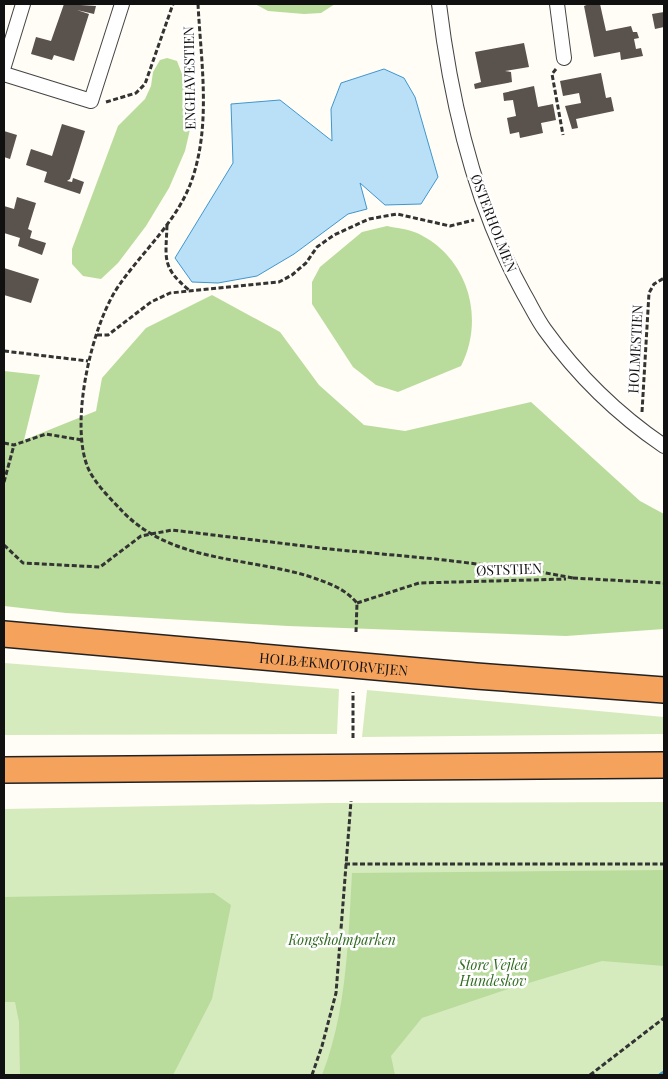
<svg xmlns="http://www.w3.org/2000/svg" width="668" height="1079" font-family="'Playfair Display',serif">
  <rect width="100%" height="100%" fill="#fffdf5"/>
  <!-- green -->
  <g fill="#d5ebbd">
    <polygon points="4,663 339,689 337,734 4,735"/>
    <polygon points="367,690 664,717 664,734 362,737"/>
    <polygon points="664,802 664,1075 4,1075 4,809 329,803"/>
  </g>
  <!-- forest -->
  <g fill="#b9dc9c">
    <polygon points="255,4 335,4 321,13 304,14 268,11"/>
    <polygon points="167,58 177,61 195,108 185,151 169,188 146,226 118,263 101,279 83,276 72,264 72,249 118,126 145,99 151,86 153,72 160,60"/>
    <path d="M387,226c9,2 21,3 30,7 50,23 69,84 44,133l-63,26 -22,-7 -23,-18 -41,-63v-22l8,-15 42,-35z"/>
    <polygon points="212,295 280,332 319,385 364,425 405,431 531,402 640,501 664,514 664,629 566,636 288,626 66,613 4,606 4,371 40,375 24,440 96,411 102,378 146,328"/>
    <path d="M664,870v96l-62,-5 -100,30 -80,27 -31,38 4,19h-73c25,-65 26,-133 30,-202z"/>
    <polygon points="214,893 231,905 212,999 173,1075 20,1075 19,1022 15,1002 4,1002 4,897"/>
  </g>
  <!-- water -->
  <polygon fill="#b9e0f7" stroke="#3f96cf" points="384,69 404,78 415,97 438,177 421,204 385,205 360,183 367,209 348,214 294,254 257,276 218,283 192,282 175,258 233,163 231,104 280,100 332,141 331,109 341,83"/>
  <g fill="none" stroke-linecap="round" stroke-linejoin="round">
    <!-- stream -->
    <polyline stroke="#3f96cf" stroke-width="5" points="661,1075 664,1073"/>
  </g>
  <!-- building -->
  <g fill="#5a524d">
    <polygon points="64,4 96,6 94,14 77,10 89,14 74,61 54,55 52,60 31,54 36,37 51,41"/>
    <polygon points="589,4 600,4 606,31 631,26 633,32 637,32 639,38 634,39 636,49 641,48 643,56 621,60 620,52 594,57 584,6"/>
    <polygon points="664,12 664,27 655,29 652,14"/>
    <polygon points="524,43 529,67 505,71 511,72 512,82 475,89 474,84 481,82 475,52"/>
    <polygon points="601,73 606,98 611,97 614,111 576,119 578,128 572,129 565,106 581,103 579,93 563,96 560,81"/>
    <polygon points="534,86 538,107 553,104 556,120 541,123 543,133 520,138 519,132 510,134 507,118 516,116 513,100 504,101 503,93"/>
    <polygon points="62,124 85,131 70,179 67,181 72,182 73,178 84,182 80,194 44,182 47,172 26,165 31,149 52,156"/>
    <polygon points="4,131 17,135 10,159 4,157"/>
    <polygon points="17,197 36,203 28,229 32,231 30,238 46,243 42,255 18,246 20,238 4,233 4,206 14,209"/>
    <polygon points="4,268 39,279 31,303 4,295"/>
  </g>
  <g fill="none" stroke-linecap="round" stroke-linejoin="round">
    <defs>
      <g id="minor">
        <path d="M439,4c12,99 36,202 85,290 7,12 13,25 21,36 33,46 72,84 119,116"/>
        <polyline points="557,4 564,58"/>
        <polyline points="4,66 23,4"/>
        <polyline points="4,74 91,101 122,4"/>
      </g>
      <g id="motorway">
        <path id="s1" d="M4,634l472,42 188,14"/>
        <polyline points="4,770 664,765"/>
      </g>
    </defs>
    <!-- minor casing -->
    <use href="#minor" stroke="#444" stroke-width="16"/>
    <!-- motorway casing -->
    <use href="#motorway" stroke="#222" stroke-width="28"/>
    <!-- path -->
    <g stroke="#333" stroke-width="3" stroke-dasharray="5 2.5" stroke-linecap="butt">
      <path d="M198,4c3,59 14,124 -8,181 -15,38 -47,66 -70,99 -28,38 -51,139 -32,184 7,16 23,31 35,44 49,50 122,45 185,64 20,7 35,11 49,27l-1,29"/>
      <polyline points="556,69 552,74 563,135"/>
      <polyline points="106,102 136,93 145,84 173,4"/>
      <path d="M167,225c-1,33 -6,42 22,65"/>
      <polyline points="97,335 108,335 151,302 170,293 279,282 292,275 306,263 317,247 334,235 369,219 397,214 450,226 474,220"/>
      <polyline points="4,351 88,361"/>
      <polyline points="642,412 649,293 654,284 664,278"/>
      <polyline points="4,443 14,445 46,434 82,440"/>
      <polyline points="4,482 14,445"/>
      <polyline points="4,545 23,563 100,567 141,536 172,530 329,549 436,559 535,571 573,578"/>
      <polyline points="573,578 664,583"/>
      <polyline points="357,603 419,583 566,579"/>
      <polyline points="353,738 353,692"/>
      <polyline points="345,864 664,864"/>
      <polyline points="312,1075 322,1046 336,993 351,801"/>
      <polyline points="590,1075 664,1018"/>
    </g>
    <!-- minor -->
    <use href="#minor" stroke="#fff" stroke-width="14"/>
    <!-- motorway -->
    <use href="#motorway" stroke="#f5a25d" stroke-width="25"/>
  </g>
  <g text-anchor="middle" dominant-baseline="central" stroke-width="5" stroke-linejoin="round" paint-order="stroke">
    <!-- street labels -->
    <g font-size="14" fill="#111" stroke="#fff">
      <text transform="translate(189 78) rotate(-91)">ENGHAVESTIEN</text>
      <text transform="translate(494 223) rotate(69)">ØSTERHOLMEN</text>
      <text transform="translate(635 349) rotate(-87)">HOLMESTIEN</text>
      <text transform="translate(509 569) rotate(-2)">ØSTSTIEN</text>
      <text stroke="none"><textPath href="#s1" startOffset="331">HOLBÆKMOTORVEJEN</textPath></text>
    </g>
    <!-- park labels -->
    <g font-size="14" font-style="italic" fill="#2f6b1f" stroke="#fff">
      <text x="342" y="939">Kongsholmparken</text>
      <text x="493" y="964">Store Vejleå<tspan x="493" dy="16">Hundeskov</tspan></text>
    </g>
  </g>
  <!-- border -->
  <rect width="668" height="1079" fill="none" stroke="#111111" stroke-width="10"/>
</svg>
